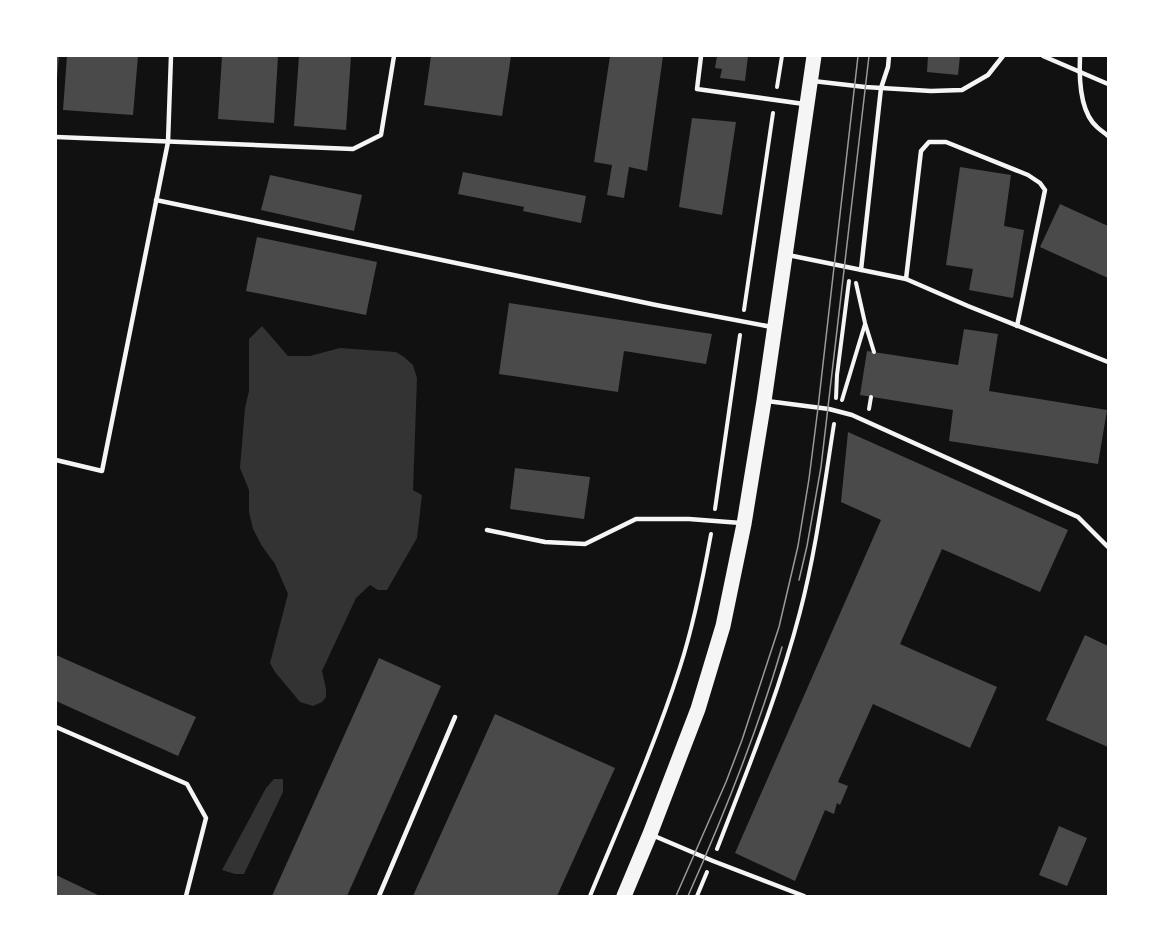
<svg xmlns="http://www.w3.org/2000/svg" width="1164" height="952" font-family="Barlow,sans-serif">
  <rect width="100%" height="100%" fill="#111"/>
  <!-- water -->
  <g fill="#333">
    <polygon points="262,326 288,356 310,356 340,348 396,352 404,357 413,365 417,378 413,490 422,495 417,538 387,590 378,590 370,585 356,598 322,671 326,689 326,697 322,702 313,706 300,702 275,672 270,663 288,594 275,564 262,546 253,529 249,512 249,490 240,468 245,408 249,391 249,339"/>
    <polygon points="274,779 283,779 283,792 244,874 235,874 222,870 266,788"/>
  </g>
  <!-- building -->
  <g fill="#4a4a4a">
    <polygon points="56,56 59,56 57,78 56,78"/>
    <polygon points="67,56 138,56 133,115 63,110"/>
    <polygon points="222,56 278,56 274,123 218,119"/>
    <polygon points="299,56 351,56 346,130 294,126"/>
    <polygon points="431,56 511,56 502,116 424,105"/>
    <polygon points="610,56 663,56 647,171 629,167 624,198 607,195 612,165 594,162"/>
    <polygon points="717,56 748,56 745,81 720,78 722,69 715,68"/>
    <polygon points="928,56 960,56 958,75 927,72"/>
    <polygon points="692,118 736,122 722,215 679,207"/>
    <polygon points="960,167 1011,175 1004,226 1024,230 1013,298 969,290 973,269 946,265"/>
    <polygon points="463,172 586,196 581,223 523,211 524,207 458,194"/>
    <polygon points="270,175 362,195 354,231 261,210"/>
    <polygon points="1060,204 1108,226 1108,278 1040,247"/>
    <polygon points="257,237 377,262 366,315 246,291"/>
    <polygon points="509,303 712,334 706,364 624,351 618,392 499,374"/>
    <polygon points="964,329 998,334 989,391 1107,410 1098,464 949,441 953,410 860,395 867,351 958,365"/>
    <polygon points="848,432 1068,530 1040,592 942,549 900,644 997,687 970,748 873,704 838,782 848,786 840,805 837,803 834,814 825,810 795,881 735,853 881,520 841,502"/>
    <polygon points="515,468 590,477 584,519 510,509"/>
    <polygon points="1085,635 1108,646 1108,747 1046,720"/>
    <polygon points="56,655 196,717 178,756 56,701"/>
    <polygon points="379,658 441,686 347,896 272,896"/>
    <polygon points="495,714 615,768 557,896 413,896"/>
    <polygon points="1059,826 1087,838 1067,886 1039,875"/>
    <polygon points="56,875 100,896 56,896"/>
  </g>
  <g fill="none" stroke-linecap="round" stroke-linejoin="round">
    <!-- path -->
    <g stroke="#f5f5f5" stroke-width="4">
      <polyline points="777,87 782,56"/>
      <polyline points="856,283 865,323 874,352"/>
      <polyline points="744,310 773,113"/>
      <polyline points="836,398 837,375 849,281"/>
      <polyline points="842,400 865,324"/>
      <polyline points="869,409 871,397"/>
      <polyline points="715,509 740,335"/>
      <path d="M717,849c30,-78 62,-156 83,-237 16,-61 24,-125 34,-188"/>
      <path d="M590,896c31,-75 65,-151 90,-229 14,-43 23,-89 31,-133"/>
      <polyline points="697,896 707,872"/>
    </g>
    <!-- service -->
    <g stroke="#f5f5f5" stroke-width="4.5">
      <polyline points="701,56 697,89 804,104"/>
      <polyline points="1043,56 1108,84"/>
      <path d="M1080,56c-1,21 0,56 17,71 3,3 8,6 11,9"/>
      <polyline points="813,81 865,87 931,91 962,90 988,75 1003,56"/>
      <polyline points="56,137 353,149 381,135 394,56"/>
      <polyline points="156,200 656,305 772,327"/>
      <polyline points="788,255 906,279 968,306 1108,362"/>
      <polyline points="861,270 881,88 888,67 889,56"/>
      <polyline points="906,279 921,151 929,142 946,142 1028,175 1040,183 1045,190 1017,326"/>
      <polyline points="767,401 829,409 852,415 1078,517 1108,547"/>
      <polyline points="56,460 102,471 168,142 171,56"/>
      <polyline points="487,530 545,542 585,544 636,519 689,519 741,523"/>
      <polyline points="56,727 187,784 206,818 186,896"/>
      <polyline points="652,835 713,861 804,896"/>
      <polyline points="379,896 455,717"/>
    </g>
    <!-- primary -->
    <polyline stroke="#f5f5f5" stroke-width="15" points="624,896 650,834 698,709 723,626 744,524 764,401 814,56"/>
    <!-- tram -->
    <g stroke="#9a9a9a" stroke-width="1.5">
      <polyline points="799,580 807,546 821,467 869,56"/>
      <polyline points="676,896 726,782 742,740 779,627 798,546 809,479 818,408 858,56"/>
      <path d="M688,896c36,-81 69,-163 94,-249"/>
    </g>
  </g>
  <!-- border -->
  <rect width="1164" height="952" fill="none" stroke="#ffffff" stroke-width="114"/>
</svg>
